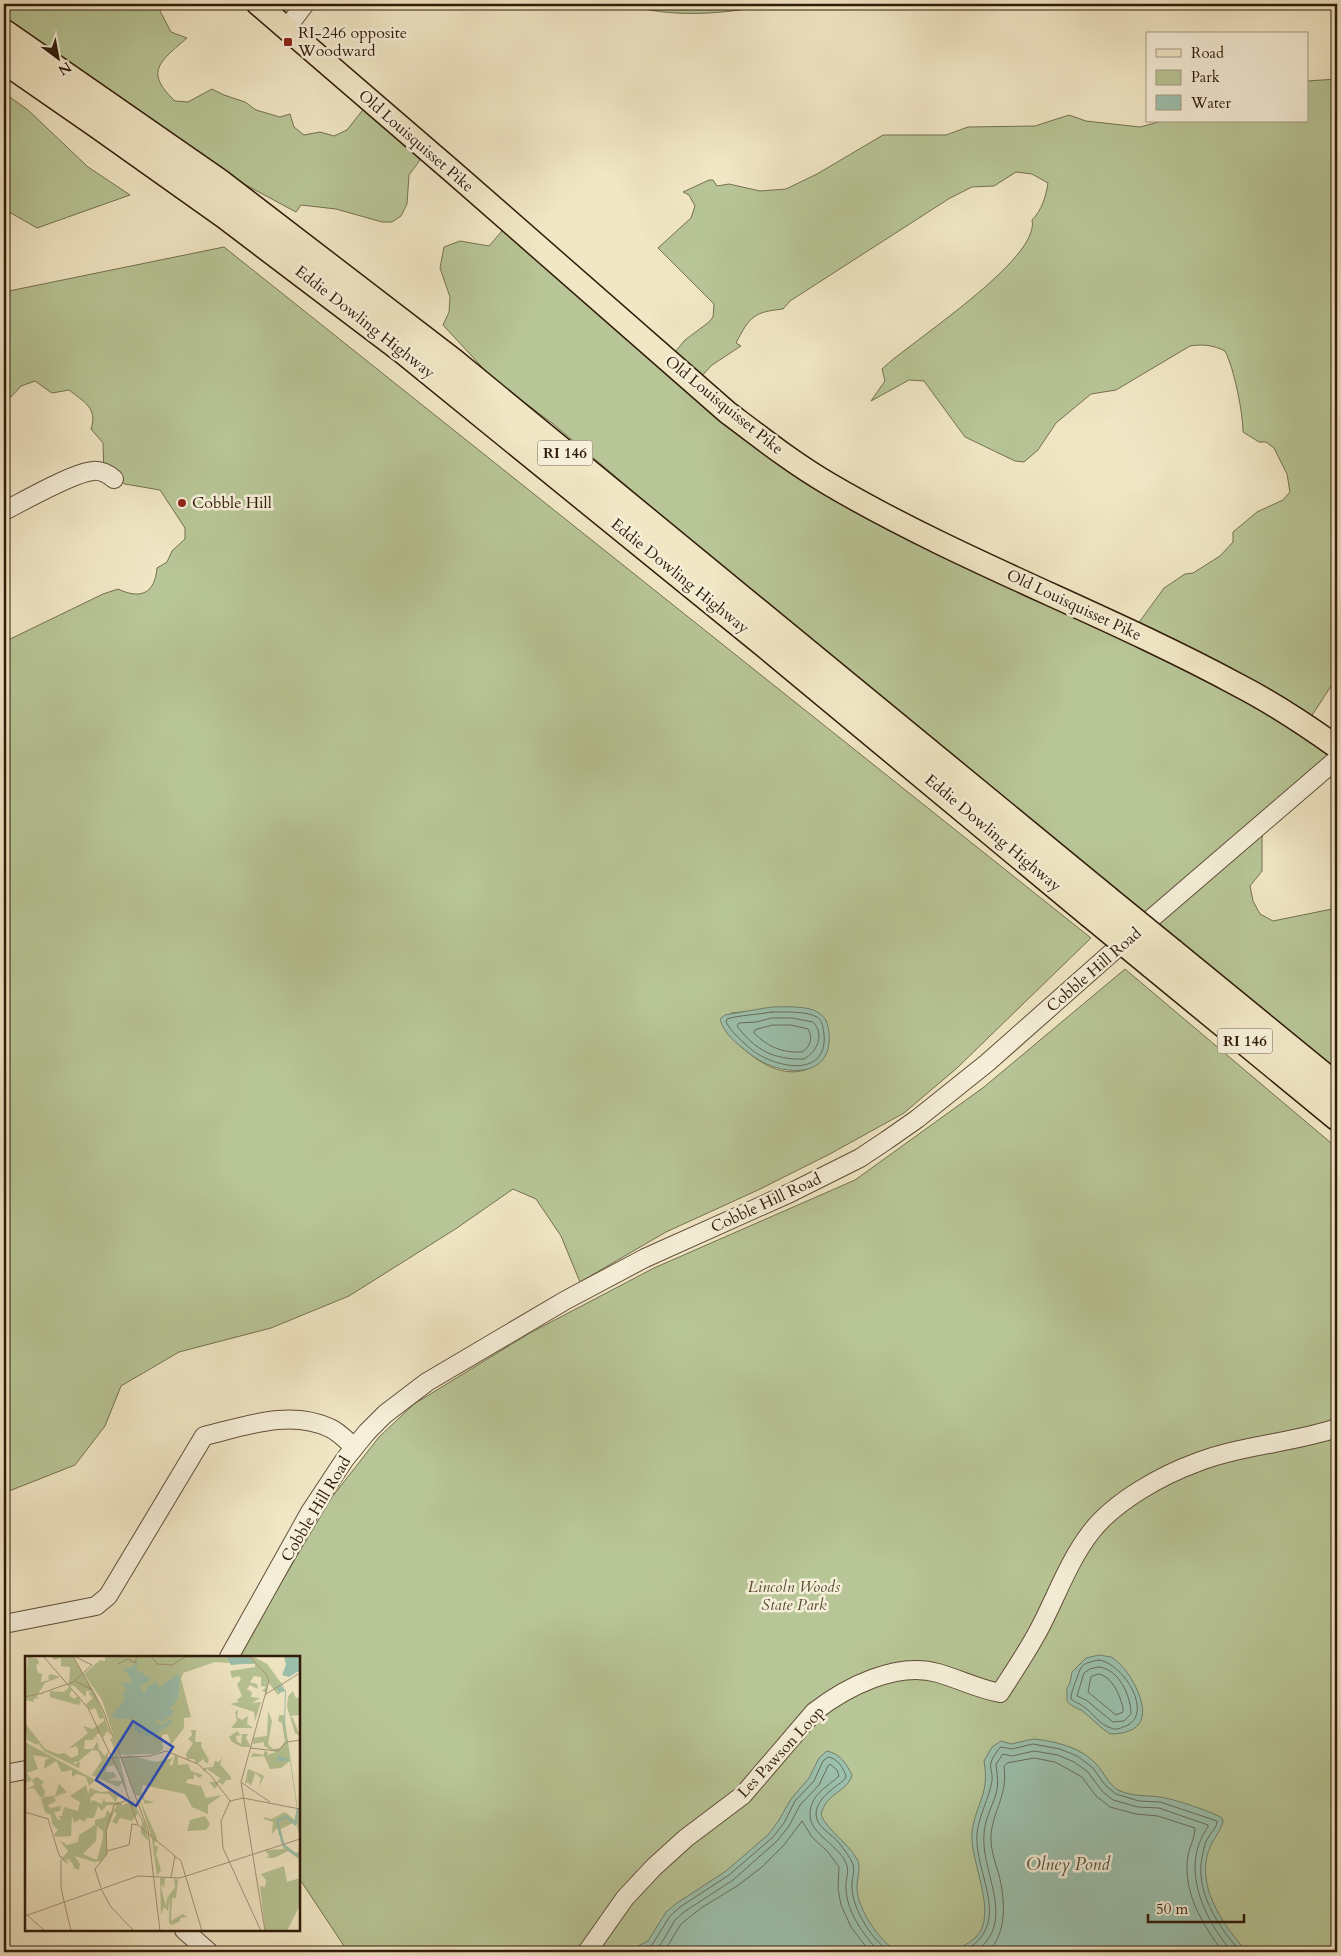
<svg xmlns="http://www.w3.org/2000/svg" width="1341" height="1956" font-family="Cardo,serif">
  <rect width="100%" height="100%" fill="#f1e7c5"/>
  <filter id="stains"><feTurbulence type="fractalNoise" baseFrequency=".004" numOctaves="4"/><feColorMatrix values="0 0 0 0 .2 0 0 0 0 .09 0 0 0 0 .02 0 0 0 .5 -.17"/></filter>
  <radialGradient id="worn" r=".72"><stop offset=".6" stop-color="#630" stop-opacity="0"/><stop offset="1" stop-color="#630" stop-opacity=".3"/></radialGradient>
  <!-- green -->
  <g fill="#b8c596" stroke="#747050" fill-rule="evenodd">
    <path d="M4,4h157l-1,7 11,21 16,6c-26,23 -44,33 -12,63l13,1 24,-13 12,6 21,7 11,8 24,7 10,-3 4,13 10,8 16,-3 14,4 13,-6 22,-28 57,50 -17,23 -2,29 -6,12 -9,6h-10l-46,-13 -35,-4 -5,7 -52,-28 -240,-164z"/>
    <path d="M625,4h149c-48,10 -102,15 -149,0z"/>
    <path d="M1337,79v598l-32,49 26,34 -67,65 -2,14v32l-12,15 3,15 7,13 13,7 64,-13v179l-271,-239 -266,-216 -248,-209 -59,-44 -50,-54 6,-13 1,-15 -10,-29 4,-21 16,-6 29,5 20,-23 160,136 16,-19 24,-18 4,-5 1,-13 -56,-56 33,-30 4,-12 -6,-11 -6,-3 26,-12h4l4,6 12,-2 31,7 26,-2 31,-15 66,-39h63l22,-8 67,-1 34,-11 17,6 54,6 22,-6h145v-40zM1016,172l16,2 16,9c-2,13 -6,27 -16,37 9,39 -122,122 -150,149l3,12 -14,20 38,-21 15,1 41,56 50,24 9,1 14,-12 18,-27 35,-29 25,-4 74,-44c13,-2 23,-1 35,5 9,17 18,62 18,81l16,10h7l8,6 13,26 3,18 -7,8 -26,12 -24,20v10l-13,14 -27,17 -8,1 -21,14 -32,44 -381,-199 -54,-52 15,-16 29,-19 -5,-3c14,-27 18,-31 47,-34l7,-8 160,-103 22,-11 22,-1z"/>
    <polygon points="4,93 28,110 88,167 130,195 37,228 4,209"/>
    <path d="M224,247l867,691 -134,130 -53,45 -76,42 -70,35 -92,42 -86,50 -19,-46 -25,-37 -23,-10 -56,39 -108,68 -78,32 -92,24 -58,34 -16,40 -30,39 -71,28v-851l99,-48 15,-5c23,11 37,4 39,-21l10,-6 5,-11 13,-12v-11l-25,-38 -35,-6 -21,-11 -1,-30 -12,-14c7,-21 -7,-27 -22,-39l-17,3 -17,-12 -14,5 -10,11 -7,-7v-98zM754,1011l66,51c-34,26 -71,-5 -94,-31l5,-18z"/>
    <polygon points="1125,969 1337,1148 1337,1952 348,1952 299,1878 299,1657 237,1657 332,1497 379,1437 414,1404 530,1333 654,1268 855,1180 984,1087"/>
  </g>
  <!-- water -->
  <g fill="#9cc1ae" stroke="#717f6c">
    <path d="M771,1007c12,0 38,-2 48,6 7,4 9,11 10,19 5,51 -53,44 -80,21 -12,-9 -25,-19 -29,-34l5,-4z"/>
    <path d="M1099,1655c4,1 8,1 12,2 16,8 41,50 28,67 -6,8 -19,10 -29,10 -11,-7 -19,-17 -29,-24 -6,-3 -10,-4 -14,-9v-13l3,-5 2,-11 14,-14z"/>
    <path d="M1033,1739c21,2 48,8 63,25 8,8 12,20 22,26 14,7 28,5 42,7 14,2 50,14 62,21l1,4c-4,13 -12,18 -16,34 -8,36 18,71 40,96h-295c8,-4 16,-8 23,-14 25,-23 -6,-77 -3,-106 4,-29 18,-38 12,-71l8,-14 9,-6 10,3z"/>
    <path d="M827,1751c13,3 19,12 25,24 -5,18 -26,17 -31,40 6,15 27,28 36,44 5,9 -1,21 0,31 2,19 16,40 29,53 5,5 11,4 16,9h-273l5,-4 14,-7 18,-29 11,-9 49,-32 43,-37 10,-14 12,-21 18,-21 10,-20z"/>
  </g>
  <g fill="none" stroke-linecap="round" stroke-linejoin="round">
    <!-- shore -->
    <g stroke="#666e5c" stroke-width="1">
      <path d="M771,1012c12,0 36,-1 46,5 6,4 6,11 7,17 4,45 -49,34 -72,16 -9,-8 -20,-17 -26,-28l1,-3c12,-4 30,-4 44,-7z"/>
      <path d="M772,1018h20l21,4c12,12 4,30 -9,37 -30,1 -49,-9 -67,-33l2,-3 17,-1z"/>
      <path d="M773,1025h18l17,4c5,9 3,17 -6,23 -20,1 -34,-5 -48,-19l1,-3z"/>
      <path d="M1099,1660c26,4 57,57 24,67 -4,2 -8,3 -12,1 -11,-3 -18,-15 -27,-21 -4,-4 -9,-4 -13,-8 0,-7 2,-9 4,-16 7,-17 3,-19 24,-23z"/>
      <path d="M1099,1667c20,2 32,29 32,47l-7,7 -11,1 -27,-22 -9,-4 7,-23 6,-4z"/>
      <path d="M1099,1674c14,3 21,22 24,34v4l-7,3 -28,-23 3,-15z"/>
      <path d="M636,1952l16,-7 18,-29 10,-9 49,-32 44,-38 11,-14 11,-22 19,-20 9,-20 5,-4c9,1 15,10 18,19l-1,3c-11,10 -28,18 -29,35 0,13 16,20 23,29 5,6 10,13 13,19 4,7 -1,19 0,27 1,20 21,54 39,63"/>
      <path d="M651,1952l10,-8 14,-24 9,-8 49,-32 44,-39 12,-15 11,-21 19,-20 9,-19 2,-2 7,6 2,6c-12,11 -29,19 -29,38 -1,21 32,32 37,52 2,7 -2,16 -1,23 1,24 18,46 33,63"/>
      <polyline points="664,1952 681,1924 701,1908 737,1886 762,1867 784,1845 802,1821 812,1837 828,1852 839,1867 838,1889 841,1905 851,1927 870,1952"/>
      <path d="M963,1952c52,-29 11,-76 14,-119 2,-18 12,-34 15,-52 1,-13 -5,-13 2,-25 3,-4 3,-6 7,-9l11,2 21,-5 27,5 17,7 15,11 14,19 10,8 23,7 21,1 57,19c0,7 -6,11 -9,17 -3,4 -4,10 -5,15 -10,36 15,74 38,99"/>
      <path d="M975,1952c43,-30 6,-78 9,-117 0,-14 8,-28 12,-41 3,-10 1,-19 0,-30l7,-10 9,2 22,-5 24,4 16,7 13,9 15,20 11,9 25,7 21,1 49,17v2c-29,40 -4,92 24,125"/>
      <path d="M988,1952c20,-20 17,-52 11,-77 -4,-13 -9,-27 -8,-41 3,-26 17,-39 13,-68l3,-3 27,-5 21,4 27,15 14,19 14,11 26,7 22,2 37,12c0,9 -5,18 -7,27 -6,36 14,69 35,97"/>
    </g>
    <defs>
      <g id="minor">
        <polyline points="286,29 305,4"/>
        <path d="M4,511c20,-10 68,-38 89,-40 8,-1 15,3 21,8"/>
        <path d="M4,1624l92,-18 12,-10 96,-160c42,-10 86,-27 126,-8 9,4 17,13 24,19"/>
        <polyline points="229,1657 310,1512 345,1459 367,1432 385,1414 427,1382 566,1300 645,1258 790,1193 860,1158 887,1140 917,1119 987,1063 1109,955 1337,759"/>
        <polyline points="4,1774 26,1770"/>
        <polyline points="184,1930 209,1952"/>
        <path d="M587,1952l38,-54 29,-31 32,-29 57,-43 71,-83c32,-25 83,-51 124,-39 21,6 40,16 62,20 12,-19 25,-38 36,-58 19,-34 31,-72 55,-103 24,-31 71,-57 107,-70 45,-17 94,-19 139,-34"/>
      </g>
      <path id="major" d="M258,4l195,168 274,240c33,25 66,51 102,72 131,77 276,129 409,201 35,18 68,40 99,62"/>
      <g id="highway">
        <polyline points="4,33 220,183 452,361 1107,899"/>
        <polyline points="4,60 98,125 226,216 404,351 767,646 1090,914"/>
        <polyline points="1172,952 1337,1087"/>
        <polyline points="1152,965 1337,1117"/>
      </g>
    </defs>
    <!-- minor casing -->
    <use href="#minor" stroke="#604e38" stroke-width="20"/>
    <!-- major casing -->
    <use href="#major" stroke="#301b09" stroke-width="25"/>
    <!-- highway casing -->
    <use href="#highway" stroke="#301b09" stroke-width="29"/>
    <!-- minor -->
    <use href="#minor" stroke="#f6efd9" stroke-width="18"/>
    <!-- major -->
    <use href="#major" stroke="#f1e7c5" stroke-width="22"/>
    <!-- highway -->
    <use href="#highway" stroke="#f1e7c5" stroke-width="26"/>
    <defs>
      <g id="highway-bridge">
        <polyline points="1107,899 1172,952"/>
        <polyline points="1090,914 1152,965"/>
      </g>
    </defs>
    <!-- highway-bridge casing -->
    <use href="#highway-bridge" stroke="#301b09" stroke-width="29" stroke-linecap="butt"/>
    <!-- highway-bridge -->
    <use href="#highway-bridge" stroke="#f1e7c5" stroke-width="26"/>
  </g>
  <!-- markers -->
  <g fill="#8f2418" stroke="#f6efd9" stroke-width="2">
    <rect x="283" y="37" width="10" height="10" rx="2.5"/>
    <circle cx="182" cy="503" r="5"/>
  </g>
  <g text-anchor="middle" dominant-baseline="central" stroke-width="5" stroke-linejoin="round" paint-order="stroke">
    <!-- shield labels -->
    <g fill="#f6efd9" stroke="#6b5b47" stroke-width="1">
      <rect x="537.5" y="440.5" width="55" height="25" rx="4"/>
      <rect x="1217.5" y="1028.5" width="55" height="25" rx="4"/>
    </g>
    <g font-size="15" font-weight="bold" fill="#301b09">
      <text x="565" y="453">RI 146</text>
      <text x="1245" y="1041">RI 146</text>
    </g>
    <!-- poi labels -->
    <g font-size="16" fill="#301b09" stroke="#f6efd9" text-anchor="start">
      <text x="298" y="33">RI-246 opposite<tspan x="298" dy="18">Woodward</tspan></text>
      <text x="192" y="503">Cobble Hill</text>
    </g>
    <!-- street labels -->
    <g font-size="16" fill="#301b09" stroke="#f6efd9">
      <text transform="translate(416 141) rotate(41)">Old Louisquisset Pike</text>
      <text transform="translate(365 322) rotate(38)">Eddie Dowling Highway</text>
      <text transform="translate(724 405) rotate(39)">Old Louisquisset Pike</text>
      <text transform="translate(680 576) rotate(39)">Eddie Dowling Highway</text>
      <text transform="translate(1074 605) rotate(25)">Old Louisquisset Pike</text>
      <text transform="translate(993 833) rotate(40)">Eddie Dowling Highway</text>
      <text transform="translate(1094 970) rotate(-41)">Cobble Hill Road</text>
      <text transform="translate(766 1203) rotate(-25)">Cobble Hill Road</text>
      <text transform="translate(316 1509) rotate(-59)">Cobble Hill Road</text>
      <text transform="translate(781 1752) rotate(-47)">Les Pawson Loop</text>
    </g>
    <!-- park labels -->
    <g font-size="16" font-style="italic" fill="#594e33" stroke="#f6efd9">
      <text x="794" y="1587">Lincoln Woods<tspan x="794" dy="18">State Park</tspan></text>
    </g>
    <!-- water labels -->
    <g font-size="18" font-style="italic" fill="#565543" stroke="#f6efd9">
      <text x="1068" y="1864">Olney Pond</text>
    </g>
  </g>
  <!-- overview -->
  <g transform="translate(25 1656)">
    <rect width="275" height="275" fill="#f1e7c5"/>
    <path d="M3,0l10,3 1,5 -3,1 2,8 4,1 -1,8 8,-2 -1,-4 3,-2 9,3 -15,6 -8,13 2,3 -4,-1 -2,4 -8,-2zM27,0h20l24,39 22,58 9,37 -4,-8 -5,5 -26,-12 10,-15 -4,-9 -6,-1 -14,12h-5l2,2 5,-2 -1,6 -35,-17 -6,-8 -1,2 -10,-5 -2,-17 20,26 13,5 7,-1 6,5 7,-3v-6l-2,-3 -8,3 20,-16 -5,-7 10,3 11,-8v-3l-4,1 -5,-11 -5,2 -4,-6 7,-6 -4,-4 1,-3h-4v6l-12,-11h-5l1,-19 -9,-1v-8l-7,2zM82,75l6,7 -3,1 4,8 -2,6 3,1 -7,6v-9l-3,5 -6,-7 -3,-14 4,-2 3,5zM70,80l3,4 -5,9h-9l1,-9h8zM89,109l7,11 1,5 -14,-1 9,-3 -3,-5h-8l1,-5zM80,0h120l4,7 -14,-1 -32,11 -2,6 10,38 -7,1v10l-13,17 -3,-11 -6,1 1,15 -9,4 -34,1 -18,-55 -18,-26 16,-14 5,1zM227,0l15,8 18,24 -4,-3 -3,8 5,-3 -5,5 -10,-13 -1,11 -5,-2 4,-4 -5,-1v-9l-7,-1 -4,6 7,2 1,5 -8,-4 -3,4 5,3 -1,5 9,1 -8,5 9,-1 -6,19 -1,-9 -24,-8 9,-2 -2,-2 5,-4 -5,-12 4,-4 -2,-4 -7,2 -2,-7 25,-4v-3h-9zM44,31l3,3 -3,5 5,4 4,-3 3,7 -3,2 -28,-8v-6l14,1zM268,35l3,7 4,-1v18l-10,1 3,2 7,18 -5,-3 -8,-26 1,-11zM213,54l-1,7 5,3 6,-4 -1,8 6,4h-22l6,-7 -2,-9zM243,55l4,10 -4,23 5,5 7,-1 5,-7 -3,-18 -4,-2 1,-6h5l16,109 -2,9 -1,-8 -4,-2 -14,7 7,18 10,5 4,-2v9l-12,-9 -14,7h-8l3,-2 -4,-6 19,-1 -7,-21 -5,6 1,-12 -9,-3v-2l7,2 14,-7 11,9 1,-12 -7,-48 -9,7 -11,1 -6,-13 -13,1 2,-4 11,2v-4l4,1 -1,3 9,-3 -12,-6v-4l-11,2v-6l14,-2zM166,74h5l-1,12h7l-1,4 8,14 -2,4 -4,-5 -6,5 -3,-5h-7l-1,-5 7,-11 -5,-4 4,-4zM212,75l4,4 -5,1 1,5 4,3 1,-10h6l-2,4 5,9h-9l-10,-5 -3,-5zM0,86l70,38 -6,6 -3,-9 -9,-3 -5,3v-7l-10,2 -6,-11 -12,8 1,-9 5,-2 -17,-3 5,14 -11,4 5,7 5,-3 7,5 -3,3 4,6 -1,6 11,-1 4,-12 8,8 -13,5 2,4 -8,4 2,3 11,-2 -1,5 -6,1 4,8 3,-1 -3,-3h4l2,-9 14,4 2,-9 -10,-6 16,-11 2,9 2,-6 11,4 10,-1 7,5 -2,6 -7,-8 -13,-1 -6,5 1,5 2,-3 9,4 2,-6 1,4h16l1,3 11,-4 -5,-9 18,34 2,15 -7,-8 1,-11 -4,-9 -6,8 -12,-3 -3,6 -5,-2 5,-9 -3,-1 -7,17v24l-6,8 -7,1 -19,-6 5,8 -1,6 -5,-2 1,12 -2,-16 -4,-4 -3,4 -1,-2 7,-4 -9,3 -4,-5 4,1 5,-6 -9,-11 8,5 11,-3 1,-7 16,-10v-5l10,-3 2,-7 4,4 6,-9h-10l-5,6 -4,-5 -4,12h-7l-3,4 -4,-3 -6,4 -2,-7 -1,20 -16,1 -1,-3 4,-4 -6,-6 -1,-9 -6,-3 -4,-13 3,-2h-4l-6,-9 -9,1 10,-4 -3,-5 -7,3zM72,170l6,5v7l-6,22 -14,-6 13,-13zM105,99l26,7 17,-4 -4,6 3,2 3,-11 3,1v9l10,-1 3,7 12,4 -4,3 -5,-4v5h-6l-2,4 15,3 5,12 16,-3 -14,10v9l-16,-7 -7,-13 -42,-9 -2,7 4,8 10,2 -10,2 -3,-7 -8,-3 -13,-37zM198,101l-3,7 11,13v3h-5l-3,5 -4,-3 -4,7 -6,-7h8l3,-4 -13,-9 -3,3 -1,-4 10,-1 2,-6 4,1zM223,113l16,7 -5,12 2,-10 -6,-5 -4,13 -3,-4 -3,2zM114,142l18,40 -3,7 4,2 -2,7 5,16 -4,6 -5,-37zM180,160l5,8 -4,6 -19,1 3,-11zM259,210l3,16 13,-4v27l-13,26h-22l-5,-45 5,1 1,-7 -5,-6zM135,222h5l-1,10 -2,-4 -1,4 5,18 1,-8 8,-11 -1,-9 4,2 -2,18h-4l-1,23 12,-7 4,3 -7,1v3l-8,4 -3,-2 1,-28 -2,16 -4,-4 -3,8z" fill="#b8c596" fill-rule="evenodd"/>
    <path d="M200,0h23l6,7 -23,2zM259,0h16l-1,15 -10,6 -7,-2 4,-10zM113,4l-2,9 15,10 -11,8 4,6 4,-8 9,-3 2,6 18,-14 3,4 -2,20 -8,11 5,3 -13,10 -5,-3 -2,3 6,3 10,-6 1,4 -14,10 -14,4 2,-8 -7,5 -5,-6 1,-9h-19l-5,-4 14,-15 -2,-6 4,-2 -5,-10 11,1 -9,-15 9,-1zM256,29l5,6 -1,33 12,85 -7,-48h-15l4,-6 11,5 -6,-37 1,-32 -6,2 -2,-4z" fill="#9cc1ae"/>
    <path fill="none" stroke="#9cc1ae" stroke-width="2.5" d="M258,188l-6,-24 10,-3 8,7 3,-15M258,189l15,11"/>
    <path fill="none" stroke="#a4957a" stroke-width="1" d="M18,0l45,52 34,71 16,46 43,36 21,70M48,0l30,54 45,120 12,101M49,0l18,9M126,0l6,8 15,1 15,-9M224,0l17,18 3,7 -28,101 24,149M93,8l10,-5 7,4 2,-7M50,25l16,8M17,37l31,-11 19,-17M241,38l34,-21M0,41l18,-4M225,92l28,3 9,-9 13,-2M85,102l40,-2 16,-5 32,13 14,13 18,24M217,127l28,19M0,156l23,7 11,36 7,7M82,195l22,-6 3,-21 5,1M36,204v28l10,43M146,221l4,-21M76,232l-6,-19 12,-15 -1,-23 8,-26 14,-5M76,233l10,18 23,24M2,259l18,16M0,260l113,-40 42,2 120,-39M236,275l-38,-83 -2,-27 9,-20 13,-3 57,11"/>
    <path fill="#1d4ed8" fill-opacity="0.15" stroke="#1d4ed8" stroke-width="2.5" d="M108,65l40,26 -37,59 -40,-26z"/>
    <rect width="275" height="275" fill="none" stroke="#301b09" stroke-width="2.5"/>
  </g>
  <!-- margin -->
  <rect width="1341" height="1956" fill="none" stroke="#f1e7c5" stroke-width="20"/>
  <rect x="5" y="5" width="1331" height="1946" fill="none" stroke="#301b09" stroke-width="2.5"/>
  <rect x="10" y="10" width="1321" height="1936" fill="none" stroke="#301b09"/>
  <!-- legend -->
  <rect x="1146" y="32" width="162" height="90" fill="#f6efd9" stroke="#a79a86"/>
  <rect x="1156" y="49" width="25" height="8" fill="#f1e7c5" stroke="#a79a86"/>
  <text x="1191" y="58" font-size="15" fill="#301b09">Road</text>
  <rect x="1156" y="70" width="25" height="15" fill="#b8c596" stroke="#a79a86"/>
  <text x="1191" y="82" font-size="15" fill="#301b09">Park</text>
  <rect x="1156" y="95" width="25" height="15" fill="#9cc1ae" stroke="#a79a86"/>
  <text x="1191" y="108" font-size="15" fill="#301b09">Water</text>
  <!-- north arrow -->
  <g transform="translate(58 58) rotate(148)" stroke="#f6efd9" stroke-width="4" paint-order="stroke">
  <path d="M0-4L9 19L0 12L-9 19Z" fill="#301b09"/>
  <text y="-8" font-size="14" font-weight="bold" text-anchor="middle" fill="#301b09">N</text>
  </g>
  <!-- scale -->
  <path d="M1148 1914v8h96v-8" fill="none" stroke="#301b09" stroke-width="2.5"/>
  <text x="1156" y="1914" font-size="15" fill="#301b09" stroke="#f6efd9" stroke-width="4" paint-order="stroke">50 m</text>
  <rect width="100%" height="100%" filter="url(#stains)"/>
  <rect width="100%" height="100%" fill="url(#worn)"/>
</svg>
